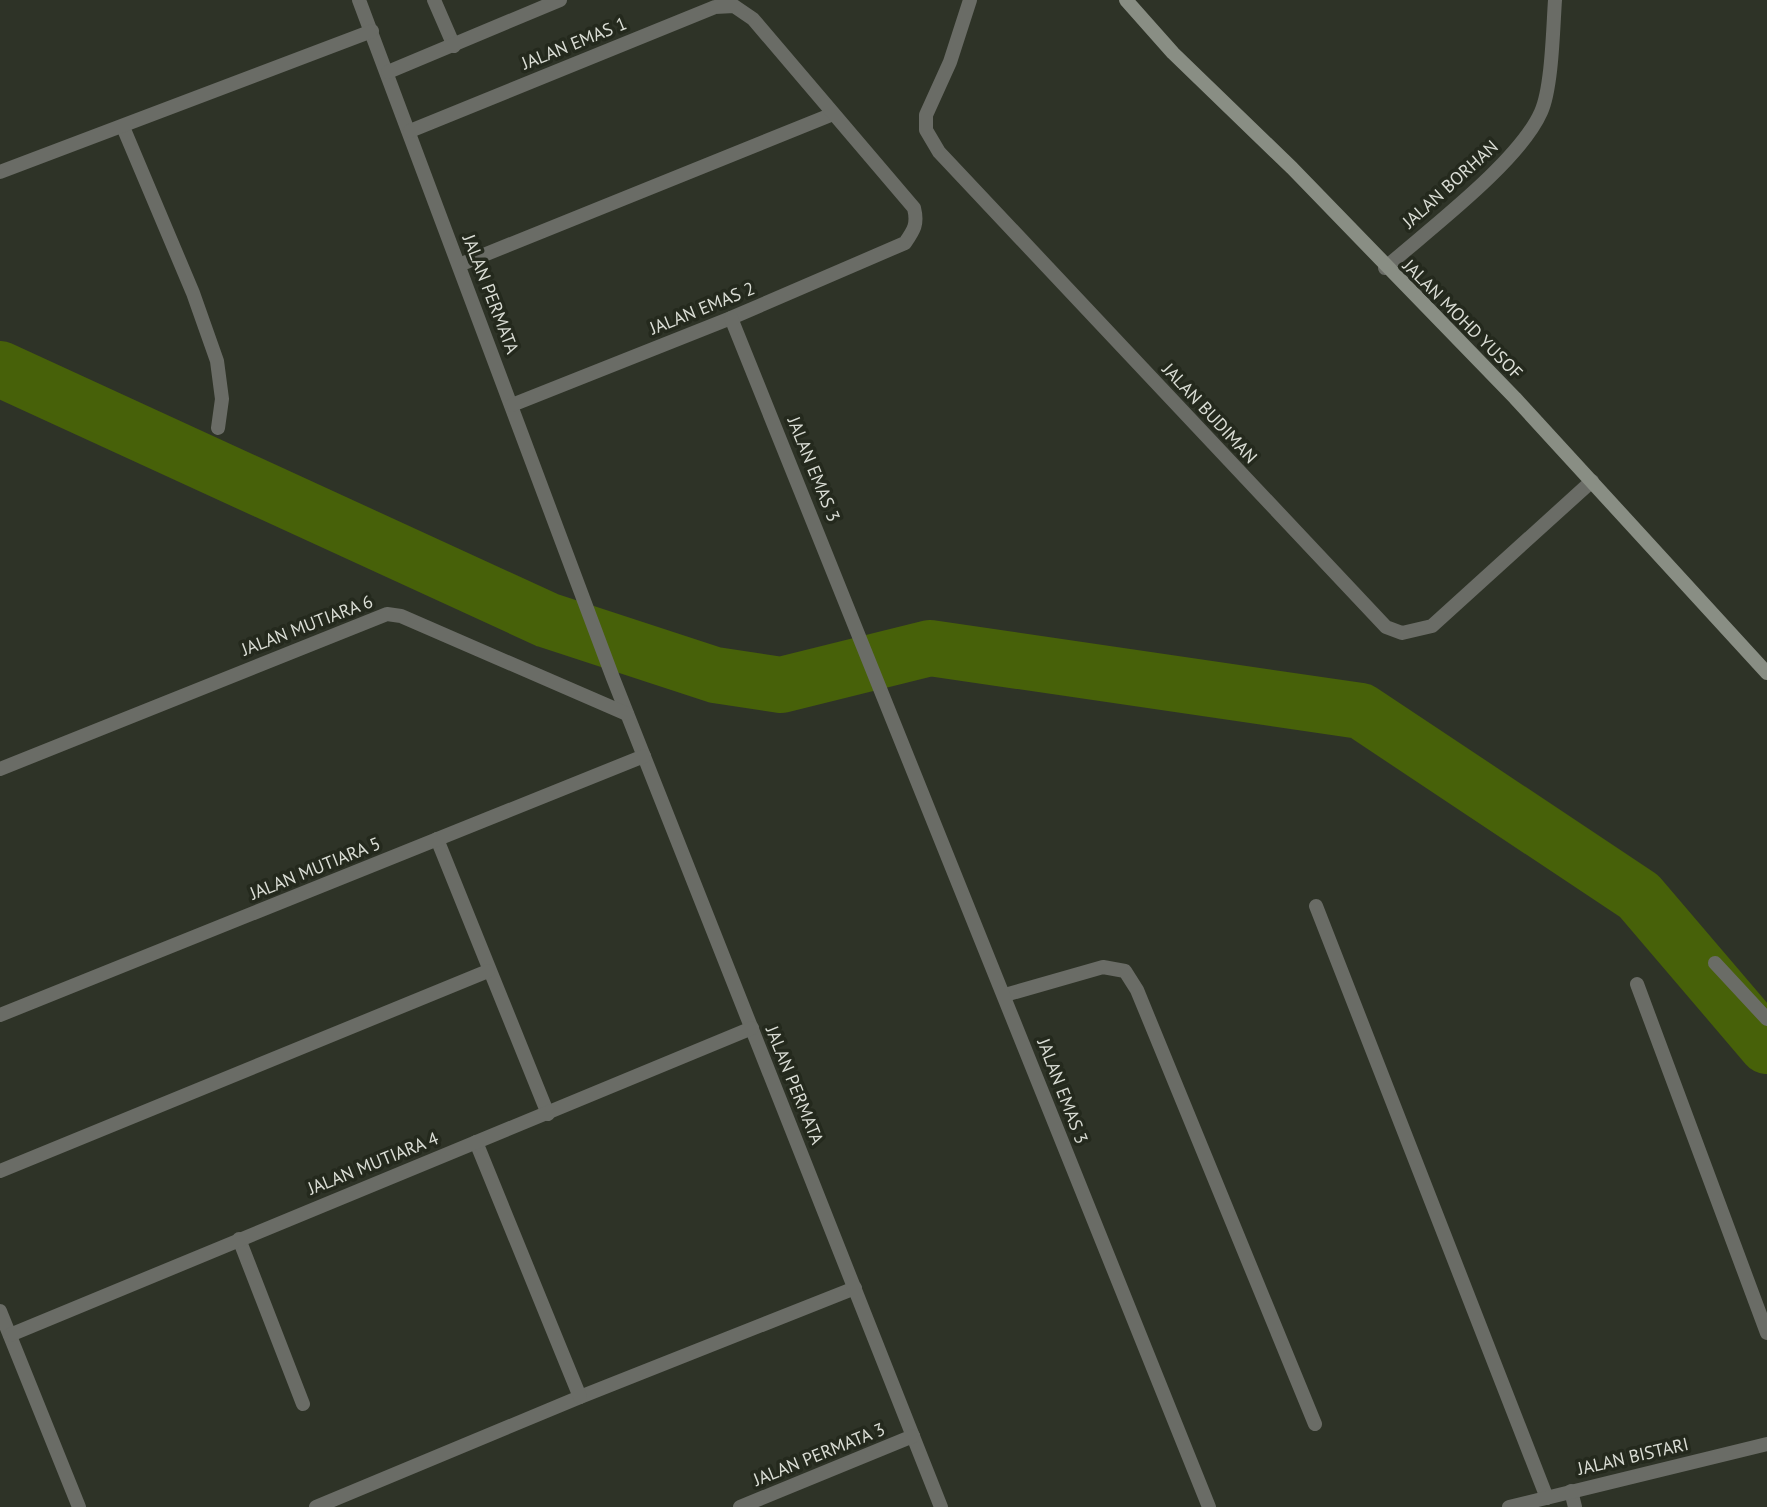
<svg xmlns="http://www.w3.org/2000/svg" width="1767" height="1507" font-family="'PT Sans',sans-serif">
  <rect width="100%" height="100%" fill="#2e3327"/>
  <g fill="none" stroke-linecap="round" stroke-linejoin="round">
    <!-- river -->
    <polyline stroke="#476109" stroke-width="56" points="0,369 547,620 715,675 781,685 930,648 1361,711 1639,896 1767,1046"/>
    <!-- lane -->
    <g stroke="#6a6c66" stroke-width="14">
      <polyline points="459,265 833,114"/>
      <polyline points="437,839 548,1114"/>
      <polyline points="1715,963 1767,1019"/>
      <polyline points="1005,995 1103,967 1125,971 1137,990 1315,1424"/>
      <polyline points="0,1171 488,971"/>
      <polyline points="1571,1491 1575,1507"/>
      <polyline points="316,1507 580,1397 855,1288"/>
    </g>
    <!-- street -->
    <g stroke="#6a6c66" stroke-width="14">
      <polyline points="359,0 613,678 941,1507"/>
      <polyline points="434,0 454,46"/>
      <polyline points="970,0 950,62 926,115 926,130 939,152 1386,627 1402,633 1432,626 1592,481"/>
      <polyline points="388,72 560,0"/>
      <polyline points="123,127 193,293 217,361 222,399 218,428"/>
      <path d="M410,131l305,-124 19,-1 19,13 161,189c4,16 0,22 -9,35l-174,75 -219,87"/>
      <polyline points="0,172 372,31"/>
      <path d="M1385,268c43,-38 134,-106 156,-156 11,-24 12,-84 14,-112"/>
      <polyline points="731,318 1209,1507"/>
      <polyline points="0,769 387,614 401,616 627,714"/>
      <polyline points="1316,906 1547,1498"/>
      <polyline points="1637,984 1767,1333"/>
      <polyline points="0,1015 644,756"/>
      <polyline points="476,1142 580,1397"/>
      <polyline points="239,1239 303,1404"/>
      <polyline points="0,1311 79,1507"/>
      <polyline points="10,1335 752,1028"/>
      <polyline points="740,1507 913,1436"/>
      <polyline points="1509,1507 1767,1444"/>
    </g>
    <!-- secondary -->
    <polyline stroke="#898e84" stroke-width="14" points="1126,0 1173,53 1292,168 1515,398 1767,673"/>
  </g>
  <g text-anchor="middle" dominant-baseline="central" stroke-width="7" stroke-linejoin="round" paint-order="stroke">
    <!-- street labels -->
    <g font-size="18" fill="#daddd5" stroke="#24291d">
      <text transform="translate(574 43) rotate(-22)">JALAN EMAS 1</text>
      <text transform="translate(1450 184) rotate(-42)">JALAN BORHAN</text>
      <text transform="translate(491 294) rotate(69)">JALAN PERMATA</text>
      <text transform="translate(702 308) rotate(-22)">JALAN EMAS 2</text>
      <text transform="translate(1463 319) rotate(45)">JALAN MOHD YUSOF</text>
      <text transform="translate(1210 413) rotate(47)">JALAN BUDIMAN</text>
      <text transform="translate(814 469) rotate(68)">JALAN EMAS 3</text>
      <text transform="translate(307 625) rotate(-21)">JALAN MUTIARA 6</text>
      <text transform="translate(315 868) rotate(-22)">JALAN MUTIARA 5</text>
      <text transform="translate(795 1085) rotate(68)">JALAN PERMATA</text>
      <text transform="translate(1063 1091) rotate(69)">JALAN EMAS 3</text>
      <text transform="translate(373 1163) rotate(-22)">JALAN MUTIARA 4</text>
      <text transform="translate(819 1454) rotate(-22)">JALAN PERMATA 3</text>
      <text transform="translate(1633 1456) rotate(-13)">JALAN BISTARI</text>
    </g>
  </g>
</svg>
